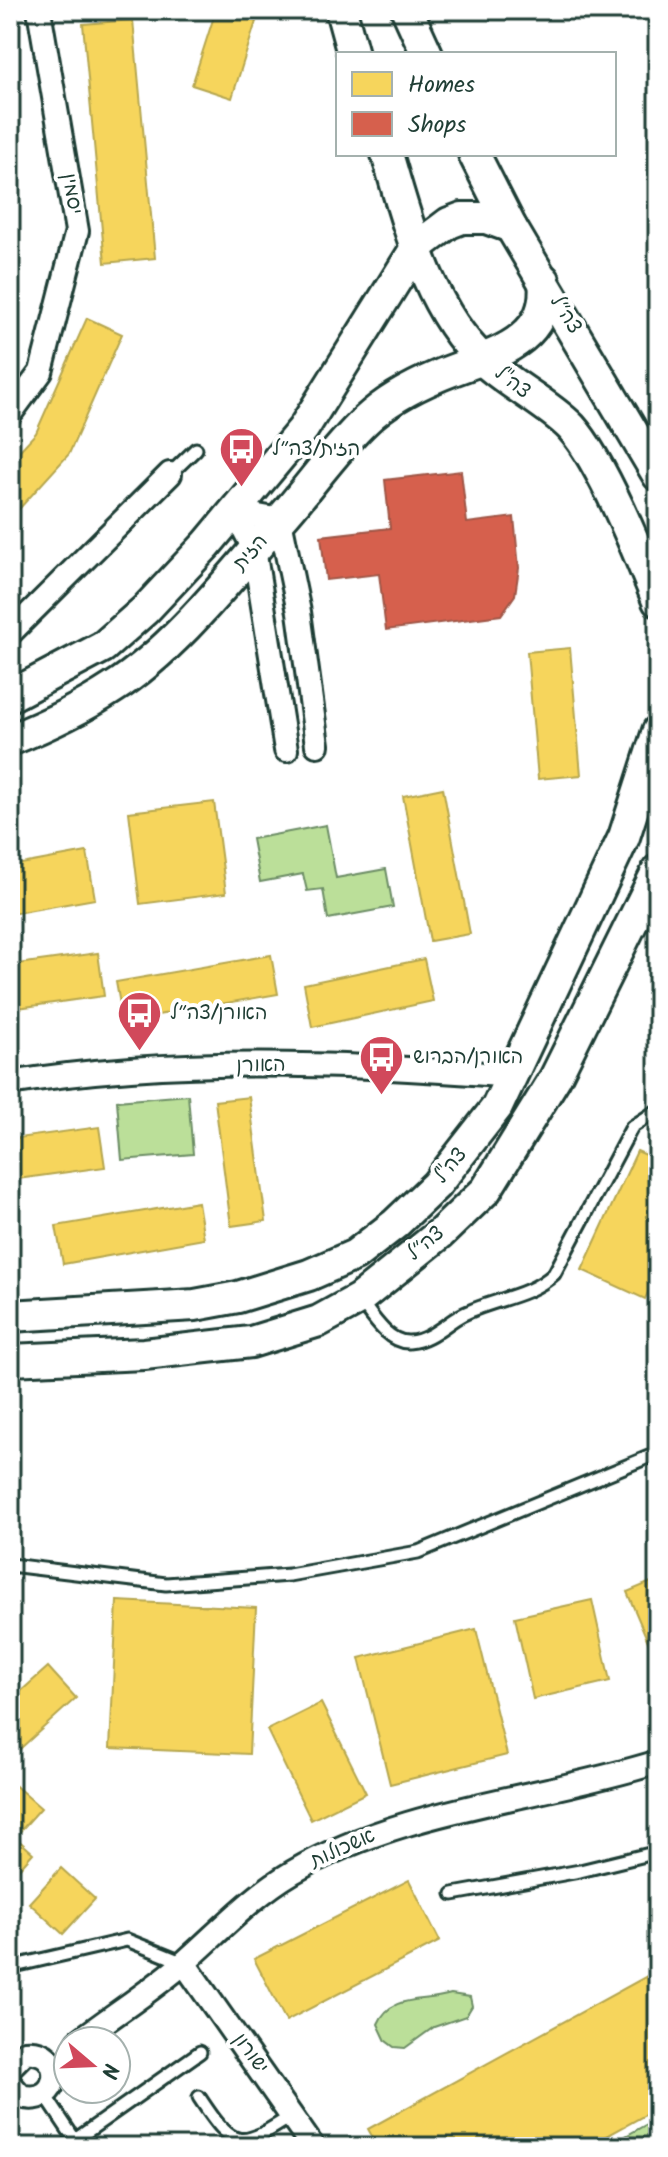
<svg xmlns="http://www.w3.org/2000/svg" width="668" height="2157" font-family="Kalam,'Playpen Sans Hebrew',sans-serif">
  <rect width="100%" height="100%" fill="#fff"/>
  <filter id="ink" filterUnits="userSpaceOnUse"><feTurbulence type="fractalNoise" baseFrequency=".0125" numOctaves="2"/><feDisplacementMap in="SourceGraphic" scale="16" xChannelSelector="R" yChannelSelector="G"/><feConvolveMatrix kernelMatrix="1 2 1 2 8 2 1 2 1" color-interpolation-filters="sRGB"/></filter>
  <g filter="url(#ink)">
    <!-- green -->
    <g fill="#bbdf99" stroke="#6d8e66" stroke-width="2">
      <polygon points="326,825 336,878 386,869 393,907 328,919 323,889 307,891 303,874 260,882 252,839"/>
      <polygon points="188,1095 193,1154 122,1160 117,1101"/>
      <path d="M451,1994l19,3 2,9 -6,10 -32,11 -29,21 -11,-1 -8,-6 -8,-17c13,-31 45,-21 73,-30z"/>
      <polygon points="658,2118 658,2147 606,2147"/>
    </g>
    <!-- homes -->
    <g fill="#f6d55c" stroke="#b6a750" stroke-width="2">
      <polygon points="216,10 242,10 258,15 232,98 192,85"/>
      <polygon points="133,20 155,258 105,263 83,24"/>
      <polygon points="87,318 122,334 69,454 10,519 10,461 36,433"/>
      <polygon points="570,648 581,775 538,779 527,652"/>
      <polygon points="443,788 470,934 430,941 403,796"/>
      <polygon points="214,802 226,893 140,904 129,812"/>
      <polygon points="87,852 95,899 10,914 10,866"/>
      <polygon points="98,953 104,996 10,1009 10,965"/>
      <polygon points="271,955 278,994 123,1021 116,982"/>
      <polygon points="424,959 433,1001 312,1027 304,984"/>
      <polygon points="249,1097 266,1221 231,1226 215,1101"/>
      <polygon points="99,1127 105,1167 10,1180 10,1139"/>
      <polygon points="637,1151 658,1160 658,1271 645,1299 582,1270"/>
      <polygon points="198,1202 204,1239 63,1264 56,1226"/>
      <polygon points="658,1579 658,1665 627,1592"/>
      <polygon points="592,1600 610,1681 533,1699 515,1617"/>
      <polygon points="117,1601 256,1608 249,1754 110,1748"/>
      <polygon points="476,1629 507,1755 390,1784 359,1658"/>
      <polygon points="48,1667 76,1698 10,1758 10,1701"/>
      <polygon points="321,1703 366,1793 311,1820 267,1730"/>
      <polygon points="10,1781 41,1808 15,1837 33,1853 10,1879"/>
      <polygon points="61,1868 95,1899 63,1934 29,1903"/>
      <polygon points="409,1880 440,1941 286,2021 254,1959"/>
      <polygon points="658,1970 658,2108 587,2147 378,2147 368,2129"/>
    </g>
    <!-- shops -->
    <polygon fill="#d6604d" stroke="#9f5646" stroke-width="2" points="461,471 467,523 514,517 519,568 515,595 501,615 386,630 379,574 326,580 321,536 390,528 385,480"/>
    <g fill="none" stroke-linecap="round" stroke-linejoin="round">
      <defs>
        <g id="lane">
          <polyline points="170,474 196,449"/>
          <path d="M359,1299c12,15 28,44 50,43 19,-1 34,-16 49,-25 31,-18 69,-18 96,-43l78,-147 26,-17"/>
          <polyline points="10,1565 166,1584 289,1575 418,1552 658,1453"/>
          <polyline points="453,1894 580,1871 658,1852"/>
          <polyline points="10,1967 127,1940 184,1963"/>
          <polyline points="45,2095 75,2140"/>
          <path d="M199,2097c36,55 41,52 94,18"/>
          <polyline points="65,2147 200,2052"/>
        </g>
        <g id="street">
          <polyline points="10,414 41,372 77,231 39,10"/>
          <polyline points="235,512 280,520 299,612 317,745"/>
          <polyline points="235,512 254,549 286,750"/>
          <polyline points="10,633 170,474"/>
          <path d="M10,1083c165,-27 336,-20 503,-7"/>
          <polyline points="184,1963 313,2147"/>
          <path d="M79,2041c35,-27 74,-51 107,-80 35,-31 66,-65 107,-89 112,-65 244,-72 365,-110"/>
          <path d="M10,2067l15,-15c42,-5 37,56 -4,44l-11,-12"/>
        </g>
        <g id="secondary">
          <polyline points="341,10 353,54"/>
          <polyline points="407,10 427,54"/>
          <path d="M387,154c21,70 41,155 97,207 25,23 66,44 87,66 31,34 69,129 87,174"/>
          <polyline points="474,154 511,227 658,475"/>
          <polyline points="10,696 103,647 145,610 207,544 303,429 416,248 449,223 462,218 486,218 511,227"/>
          <path d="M10,740c35,-14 71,-31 103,-52 62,-39 118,-112 166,-167 30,-33 55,-71 87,-101 21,-20 46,-33 72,-44 46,-20 114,-30 106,-96"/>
          <polyline points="10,1316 195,1305 238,1297 309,1275 355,1255 395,1224 436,1185 497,1107 624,837 658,731"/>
          <polyline points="10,1360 144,1354 251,1342 319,1321 359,1299 441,1233 486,1190 555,1078 658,870"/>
        </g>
      </defs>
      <!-- lane casing -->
      <use href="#lane" stroke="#1f3d34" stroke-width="17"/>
      <!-- street casing -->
      <use href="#street" stroke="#1f3d34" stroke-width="28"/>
      <!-- secondary casing -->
      <use href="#secondary" stroke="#1f3d34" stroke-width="36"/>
      <!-- lane -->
      <use href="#lane" stroke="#fff" stroke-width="11"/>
      <!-- street -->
      <use href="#street" stroke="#fff" stroke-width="22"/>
      <!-- secondary -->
      <use href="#secondary" stroke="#fff" stroke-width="30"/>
    </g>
  </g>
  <!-- icons -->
  <defs>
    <symbol id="bus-pin" viewBox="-11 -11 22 30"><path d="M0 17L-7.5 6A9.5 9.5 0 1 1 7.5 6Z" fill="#d1495b" stroke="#fff"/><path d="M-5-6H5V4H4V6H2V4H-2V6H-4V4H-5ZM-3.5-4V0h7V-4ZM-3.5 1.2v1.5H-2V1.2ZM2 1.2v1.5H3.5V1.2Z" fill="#fff"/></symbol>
  </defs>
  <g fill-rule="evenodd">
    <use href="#bus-pin" x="216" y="424" width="51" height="69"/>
    <use href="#bus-pin" x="114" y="988" width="51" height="69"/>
    <use href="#bus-pin" x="356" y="1032" width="51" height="69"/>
  </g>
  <g text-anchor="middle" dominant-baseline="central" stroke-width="8" stroke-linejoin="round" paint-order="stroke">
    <!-- street labels -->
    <g font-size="20" fill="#1f3d34" stroke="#fff">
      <text transform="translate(71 194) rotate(80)">יסמין</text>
      <text transform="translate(565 315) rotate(58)">צה״ל</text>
      <text transform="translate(512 383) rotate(38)">צה"ל</text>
      <text transform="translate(251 553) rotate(-48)">הזית</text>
      <text transform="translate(261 1066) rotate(-1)">האורן</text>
      <text transform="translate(451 1166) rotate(-51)">צה"ל</text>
      <text transform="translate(426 1244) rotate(-40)">צה״ל</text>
      <text transform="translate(343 1849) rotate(-24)">אשכולות</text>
      <text transform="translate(250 2054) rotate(54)">ישורון</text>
    </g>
    <!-- poi labels -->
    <g font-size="20" fill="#1f3d34" stroke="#fff" text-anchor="start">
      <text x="272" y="450">הזית/צה״ל</text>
      <text x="170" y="1014">האורן/צה״ל</text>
      <text x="413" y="1058">האורן/הברוש</text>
    </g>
  </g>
  <!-- margin -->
  <rect width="668" height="2157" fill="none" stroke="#fff" stroke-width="40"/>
  <rect x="20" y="20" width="628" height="2117" fill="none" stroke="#1f3d34" stroke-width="3" filter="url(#ink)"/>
  <!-- legend -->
  <rect x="336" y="52" width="280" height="104" fill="#ffffff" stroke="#a5b1ae" stroke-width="2"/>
  <rect x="352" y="72" width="40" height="24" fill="#f6d55c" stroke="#a5b1ae" stroke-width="2"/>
  <text x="408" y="92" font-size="24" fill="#1f3d34">Homes</text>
  <rect x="352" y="112" width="40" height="24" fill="#d6604d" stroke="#a5b1ae" stroke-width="2"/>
  <text x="408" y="132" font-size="24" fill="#1f3d34">Shops</text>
  <!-- north arrow -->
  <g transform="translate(92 2065) rotate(109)"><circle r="38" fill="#ffffff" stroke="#a5b1ae" stroke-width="2"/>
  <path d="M0-6L14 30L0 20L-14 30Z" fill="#d1495b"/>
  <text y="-12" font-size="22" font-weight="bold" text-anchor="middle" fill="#1f3d34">N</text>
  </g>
</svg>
